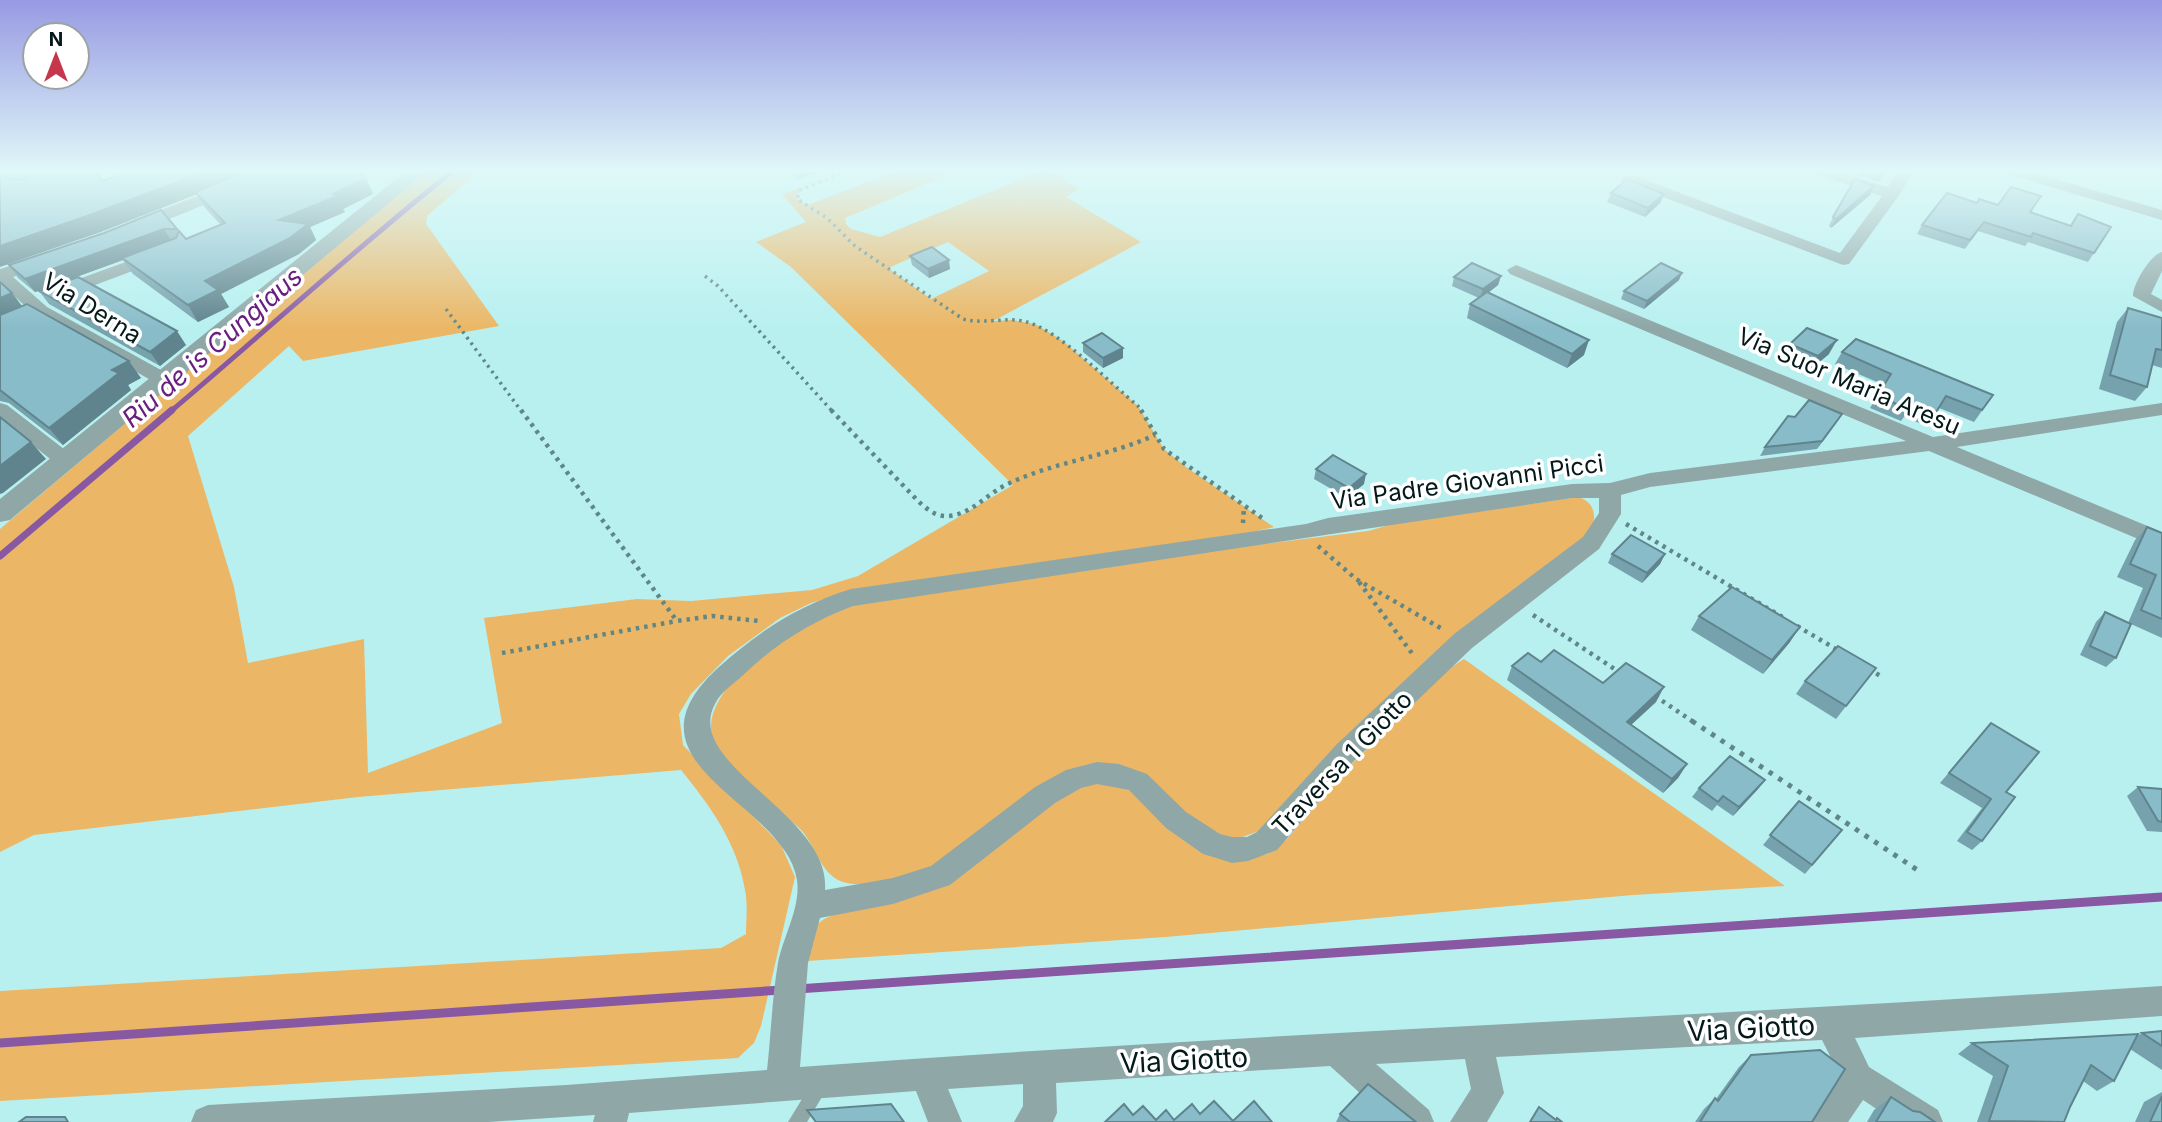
<svg xmlns="http://www.w3.org/2000/svg" width="2162" height="1122" font-family="Inter,sans-serif">
  <rect width="100%" height="100%" fill="#b8f0f0"/>
  <!-- green -->
  <g fill="#ebb766" fill-rule="evenodd">
    <path d="M424,171h55l-52,45 -1,8 73,102 -196,35 -14,-15 -101,90 46,151 14,76 116,-24 4,134 134,-50 -18,-105 153,-19 54,2 121,-11 46,-14 155,-91 -222,-218 -35,-25 50,-20 -24,-28 28,-9 -13,9v5l11,6 87,-34h62l-112,47 1,6 5,5 29,8 161,-66h10l28,18 -13,8 75,45 -148,79 19,-1 23,4 28,17 75,65 26,43 22,18 88,60 -52,12 -376,54 -35,10 -31,15 -52,38 -37,38 -12,20 4,31 98,100 14,32 -34,149 -7,17 -16,15 -738,43v-110l721,-43 25,-14c0,-14 2,-30 -1,-44 -8,-48 -35,-84 -64,-120l-323,27 -324,38 -34,17v-323zM948,242l41,29 -58,28 -43,-31z"/>
    <path d="M1578,497c16,5 17,15 16,32l-335,302 -22,8 -19,-3 -120,-71c-32,19 -63,39 -95,58 -44,27 -95,66 -150,61 -35,-3 -34,-39 -56,-58 -26,-23 -63,-44 -80,-76 -34,-61 85,-122 128,-144l410,-61 113,-14 25,-7z"/>
    <path d="M1464,659l321,227 -152,9 -467,42 -359,24c3,-39 12,-45 50,-51l231,-127h32l126,75 22,-4 19,-15 61,-71 96,-96z"/>
  </g>
  <g fill="none" stroke-linecap="round" stroke-linejoin="round">
    <!-- stream-far2 -->
    <path stroke="#8858a2" stroke-width="5" d="M170,412c95,-80 186,-164 283,-241"/>
    <!-- stream-far1 -->
    <polyline stroke="#8858a2" stroke-width="7" points="0,556 172,410"/>
    <!-- stream -->
    <g stroke="#8858a2" stroke-width="9">
      <polyline points="797,989 2162,897"/>
      <polyline points="0,1043 782,990"/>
    </g>
    <!-- path-far2 -->
    <g stroke="#608787" stroke-width="3.5" stroke-dasharray="2.5 4.5" stroke-linecap="butt">
      <path d="M847,171l-47,19 -3,9 30,19 28,28 108,73c21,6 44,-3 64,3 33,9 83,61 111,84l4,6"/>
      <polyline points="705,276 718,286 833,412"/>
      <polyline points="446,309 522,412"/>
    </g>
    <!-- path-far1 -->
    <g stroke="#608787" stroke-width="4.5" stroke-dasharray="3.5 5" stroke-linecap="butt">
      <polyline points="521,410 677,621 712,616 759,621"/>
      <path d="M831,410l88,92c8,7 17,15 29,14 20,-1 36,-18 52,-28 48,-26 105,-30 155,-53"/>
      <polyline points="1141,410 1164,449 1262,518"/>
      <polyline points="1243,523 1244,506"/>
      <polyline points="1626,524 1784,618"/>
      <polyline points="1318,546 1356,579 1444,630"/>
      <polyline points="1359,582 1414,656"/>
      <polyline points="1533,615 1622,674"/>
      <polyline points="1797,626 1841,652"/>
      <polyline points="502,653 677,621"/>
      <polyline points="1869,669 1882,677"/>
      <polyline points="1655,696 1695,723"/>
    </g>
    <!-- path -->
    <polyline stroke="#608787" stroke-width="5" stroke-dasharray="4.5 7" stroke-linecap="butt" points="1692,721 1919,871"/>
    <!-- service -->
    <polygon fill="#90a7a7" fill-rule="evenodd" points="819,1078 825,1081 828,1087 807,1122 788,1122 813,1081"/>
    <!-- minor -->
    <g fill="#90a7a7" fill-rule="evenodd">
      <polygon points="1,171 16,171 36,190 34,193 22,193"/>
      <polygon points="262,171 283,171 280,174 142,230 136,231 128,226 130,222"/>
      <polygon points="1813,171 1834,171 1888,187 1898,171 1913,171 1900,194 1849,264 1843,265 1623,182 1621,179 1623,176 1635,176 1840,253 1882,196 1815,174"/>
      <polygon points="2005,171 2028,171 2162,210 2162,220 2008,174"/>
      <polygon points="156,251 162,252 165,256 162,260 63,297 51,297 48,293 51,289"/>
      <path d="M2162,252v19l-11,23 11,6v12l-29,-16c0,-12 17,-41 29,-44z"/>
      <polygon points="42,256 48,257 51,261 48,265 13,277 47,307 170,375 173,379 170,383 156,383 35,315 0,283 0,269"/>
      <path d="M1516,265l417,172 229,-34v12l-205,32 205,85v17l-233,-98 -279,36 -29,8v19l-22,35 -127,99 -118,113 -77,89 -29,11 -16,2 -19,-6 -10,-3 -37,-26 -37,-38 -32,-6 -16,4 -26,15 -105,82 -57,19 -73,14 -12,45 -8,104c453,-34 908,-50 1362,-81v30l-307,22 14,29 69,43 5,12h-47l-33,-22 -15,22h-36l28,-46 -18,-36 -326,17 8,36 -17,29h-37l21,-33 -6,-30 -89,5 53,46 5,12h-42l-62,-56 -274,17 1,30 -4,9h-39l9,-16v-22l-75,5 14,33h-34l-12,-31 -287,22 -2,9h-34l2,-7 -107,7h-297l5,-12 12,-5 358,-20 201,-15c4,-35 5,-72 11,-107 5,-26 23,-56 19,-83 -12,-79 -186,-115 -78,-213 40,-36 80,-62 132,-78l455,-65 22,-6 244,-34 38,-1 40,-10 256,-32 -396,-167 -3,-4zM1572,498h27v15l-16,24 -129,97 -118,111 -79,87 -10,5h-15l-12,-3 -34,-22 -39,-38 -28,-10 -22,-2 -31,8 -31,17 -104,79 -38,12 -68,12c6,-76 -143,-125 -110,-186 5,-11 17,-19 26,-27 33,-32 69,-55 112,-71z"/>
      <polygon points="0,403 7,405 73,456 76,461 73,466 59,466 0,419"/>
    </g>
    <!-- tertiary -->
    <polygon fill="#90a7a7" fill-rule="evenodd" points="406,171 427,171 10,520 0,522 0,499"/>
  </g>
  <!-- wall -->
  <g fill="#76a2ad">
    <polygon points="19,171 81,171 86,176 102,181 366,178 373,194 343,209 345,212 310,227 316,240 299,254 221,294 229,307 198,322 133,274 123,260 35,292 18,278 9,265 104,233 161,210 179,232 186,239 221,225 205,208 197,194 98,233 9,179 23,180 25,177"/>
    <polygon points="786,171 819,171 799,179"/>
    <polygon points="1861,171 1886,171 1879,182 1858,175"/>
    <polygon points="1874,186 1870,195 1831,228 1829,226 1833,217"/>
    <polygon points="1611,193 1664,194 1660,203 1645,217 1607,202"/>
    <polygon points="1977,203 1998,205 2031,212 2070,226 2078,214 2094,253 2088,262 2028,242 2025,246 1978,231 1965,249 1917,234 1922,225"/>
    <polygon points="910,256 950,269 929,278 912,265"/>
    <polygon points="1501,276 1498,285 1488,293 1584,355 1567,368 1467,318 1470,304 1479,298 1452,286 1454,277"/>
    <polygon points="1679,280 1644,309 1621,299 1624,291"/>
    <polygon points="0,282 12,293 22,306 141,378 128,385 131,390 63,445 9,403 0,401"/>
    <polygon points="39,291 186,345 160,366 49,304"/>
    <polygon points="2128,308 2162,318 2162,368 2152,365 2147,387 2135,401 2099,389 2117,322"/>
    <polygon points="1083,343 1123,358 1103,368 1083,352"/>
    <polygon points="1790,344 1829,354 1810,370 1782,358"/>
    <polygon points="1842,352 1993,395 1974,422 1939,408 1927,426 1904,417 1901,421 1870,408 1884,385 1835,364"/>
    <polygon points="1836,423 1817,449 1760,456 1765,447"/>
    <polygon points="1316,469 1364,484 1347,498 1314,479"/>
    <polygon points="2147,527 2162,533 2162,638 2131,624 2116,658 2106,667 2080,655 2096,622 2105,612 2128,623 2143,588 2117,577 2135,540"/>
    <polygon points="1612,554 1665,554 1660,564 1642,583 1608,563"/>
    <polygon points="1699,616 1790,642 1763,674 1691,630"/>
    <polygon points="1541,662 1656,702 1631,725 1687,764 1678,778 1663,793 1507,680 1512,666"/>
    <polygon points="1876,668 1836,719 1796,694 1805,681"/>
    <polygon points="1991,723 2006,792 1982,841 1972,850 1957,841 1982,808 1940,783"/>
    <polygon points="1765,780 1758,789 1733,816 1717,805 1712,811 1692,797 1699,788"/>
    <polygon points="2138,787 2162,789 2162,832 2147,831 2127,796"/>
    <polygon points="1799,801 1842,830 1805,874 1763,845"/>
    <polygon points="2162,1031 2162,1070 2130,1049 2114,1081 2097,1091 2083,1081 2070,1107 2064,1122 1977,1122 1993,1076 1958,1054 1972,1043 2137,1036 2142,1033"/>
    <polygon points="1751,1055 1812,1122 1695,1122 1704,1109 1715,1098 1716,1099 1739,1067"/>
    <polygon points="2162,1092 2162,1122 2135,1122 2144,1102"/>
    <polygon points="1891,1097 1913,1111 1935,1122 1867,1122 1874,1110"/>
    <polygon points="1340,1114 1416,1122 1336,1122"/>
  </g>
  <!-- shaded-wall -->
  <g fill="#60848d">
    <polygon points="207,171 256,171 98,233 0,267 0,246"/>
    <polygon points="797,171 819,171 799,179"/>
    <polygon points="366,178 373,194 343,209 345,212 310,227 316,240 299,254 221,294 229,307 198,322 188,305 205,281 279,220"/>
    <polygon points="1874,186 1870,195 1831,228 1836,219"/>
    <polygon points="1664,194 1660,203 1645,217 1648,208"/>
    <polygon points="164,229 172,242 122,258 123,260 35,292 25,279"/>
    <polygon points="949,260 950,269 929,278 928,269"/>
    <polygon points="1682,273 1679,280 1644,309 1647,301"/>
    <polygon points="1501,276 1498,285 1480,299 1483,289"/>
    <polygon points="12,293 24,309 0,320 0,298"/>
    <polygon points="177,331 186,345 160,366 150,352"/>
    <polygon points="1589,340 1584,355 1567,368 1572,354"/>
    <polygon points="1837,340 1829,354 1810,370 1818,356"/>
    <polygon points="1123,348 1123,358 1103,368 1103,358"/>
    <polygon points="129,361 141,378 128,385 131,390 63,445 49,428 112,370"/>
    <polygon points="1842,414 1836,423 1817,449 1822,441"/>
    <polygon points="31,442 46,459 3,493 0,494 0,466"/>
    <polygon points="1366,474 1364,484 1347,498 1349,488"/>
    <polygon points="1665,554 1660,564 1642,583 1647,573"/>
    <polygon points="1800,627 1790,642 1763,674 1772,660"/>
    <polygon points="1664,687 1656,702 1619,736 1627,722"/>
    <polygon points="1687,764 1678,778 1663,793 1672,779"/>
    <polygon points="1765,780 1758,789 1733,816 1739,807"/>
  </g>
  <!-- building -->
  <g fill="#89bcc9" stroke="#60848d" stroke-width="2">
    <polygon points="0,171 9,179 23,180 28,174 24,171 81,171 86,176 97,172 102,181 133,171 207,171 87,216 0,246"/>
    <polygon points="248,171 353,171 366,178 333,194 337,196 279,220 308,224 290,238 205,281 218,290 188,305 122,258 176,238 179,231 186,239 225,223 195,192"/>
    <polygon points="1627,179 1664,194 1648,208 1611,193"/>
    <polygon points="1855,179 1874,186 1836,219 1833,217"/>
    <polygon points="2011,187 2041,196 2030,212 2071,226 2078,214 2111,227 2094,253 2033,233 2031,237 1984,222 1970,240 1922,225 1947,193 1977,203 1979,199 1998,205"/>
    <polygon points="161,210 177,229 164,229 25,279 9,265 104,233"/>
    <polygon points="932,247 949,260 928,269 910,256"/>
    <polygon points="1472,263 1501,276 1483,289 1454,277"/>
    <polygon points="1661,263 1682,273 1647,301 1624,291"/>
    <polygon points="78,277 177,331 150,352 39,291"/>
    <polygon points="0,282 12,293 0,298"/>
    <polygon points="1487,292 1589,340 1572,354 1470,304"/>
    <polygon points="27,304 129,361 112,370 119,373 49,428 0,390 0,315"/>
    <polygon points="2128,308 2162,318 2162,350 2156,349 2147,387 2110,375"/>
    <polygon points="1807,328 1837,340 1818,356 1790,344"/>
    <polygon points="1102,333 1123,348 1103,358 1083,343"/>
    <polygon points="1856,339 1993,395 1982,410 1946,396 1935,414 1912,405 1909,409 1877,396 1891,374 1842,352"/>
    <polygon points="1809,400 1842,414 1822,441 1765,447 1788,416 1795,417"/>
    <polygon points="0,417 31,442 0,466"/>
    <polygon points="1333,455 1366,474 1349,488 1316,469"/>
    <polygon points="2147,527 2162,533 2162,619 2141,610 2156,575 2130,564"/>
    <polygon points="1631,535 1665,554 1647,573 1612,554"/>
    <polygon points="1732,587 1800,627 1772,660 1699,616"/>
    <polygon points="2105,612 2131,624 2116,658 2090,646"/>
    <polygon points="1838,646 1876,668 1846,706 1805,681"/>
    <polygon points="1554,650 1603,683 1626,663 1664,687 1627,722 1687,764 1672,779 1512,666 1528,653 1541,662"/>
    <polygon points="1991,723 2039,752 2006,792 2015,797 1982,841 1967,832 1991,799 1949,773"/>
    <polygon points="1730,756 1765,780 1739,807 1723,796 1718,802 1699,788"/>
    <polygon points="2138,787 2162,789 2162,822 2158,821"/>
    <polygon points="1799,801 1842,830 1812,865 1770,835"/>
    <polygon points="2162,1031 2162,1046 2142,1033"/>
    <polygon points="2138,1034 2114,1081 2091,1065 2070,1107 2064,1122 1989,1121 2008,1066 1972,1043"/>
    <polygon points="1820,1050 1845,1069 1812,1122 1700,1122 1715,1098 1718,1101 1751,1055"/>
    <polygon points="1368,1084 1416,1122 1350,1122 1340,1114"/>
    <polygon points="2162,1096 2162,1122 2150,1122"/>
    <polygon points="1891,1097 1913,1111 1920,1112 1935,1122 1876,1122"/>
    <polygon points="1214,1101 1233,1121 1254,1101 1272,1122 1105,1122 1124,1104 1133,1115 1143,1106 1156,1120 1166,1110 1174,1120 1192,1104 1200,1114"/>
    <polygon points="891,1104 904,1122 816,1122 807,1110"/>
    <polygon points="1539,1107 1556,1120 1557,1118 1562,1122 1530,1122"/>
    <polygon points="26,1117 65,1117 68,1122 19,1122"/>
  </g>
  <!-- sky -->
  <linearGradient id="sky" x2="0" y2="1"><stop stop-color="#989ae3"/><stop offset="0.52" stop-color="#dff8f8"/><stop offset="1" stop-color="#dff8f8" stop-opacity="0"/></linearGradient>
  <rect width="2162" height="328" fill="url(#sky)"/>
  <g text-anchor="middle" dominant-baseline="central" stroke-width="7" stroke-linejoin="round" paint-order="stroke">
    <!-- street labels -->
    <g font-size="24" fill="#041a1a" stroke="#fff">
      <text transform="translate(92 308) rotate(32)">Via Derna</text>
      <text transform="translate(1849 381) rotate(23)">Via Suor Maria Aresu</text>
      <text transform="translate(1467 482) rotate(-8)">Via Padre Giovanni Picci</text>
      <text transform="translate(1342 763) rotate(-46)">Traversa 1 Giotto</text>
    </g>
    <!-- water labels -->
    <g font-size="26" font-style="italic" fill="#671e7e" stroke="#fff">
      <text transform="translate(212 347) rotate(-41)">Riu de is Cungiaus</text>
    </g>
    <!-- near-street labels -->
    <g font-size="28" fill="#041a1a" stroke="#fff">
      <text transform="translate(1751 1028) rotate(-3)">Via Giotto</text>
      <text transform="translate(1184 1060) rotate(-3)">Via Giotto</text>
    </g>
  </g>
  <!-- north arrow -->
  <g transform="translate(56 56)"><circle r="33" fill="#ffffff" stroke="#9ba3a3" stroke-width="2"/>
  <path d="M0-5L12 26L0 18L-12 26Z" fill="#c6364c"/>
  <text y="-10" font-size="19" font-weight="bold" text-anchor="middle" fill="#041a1a">N</text>
  </g>
</svg>
